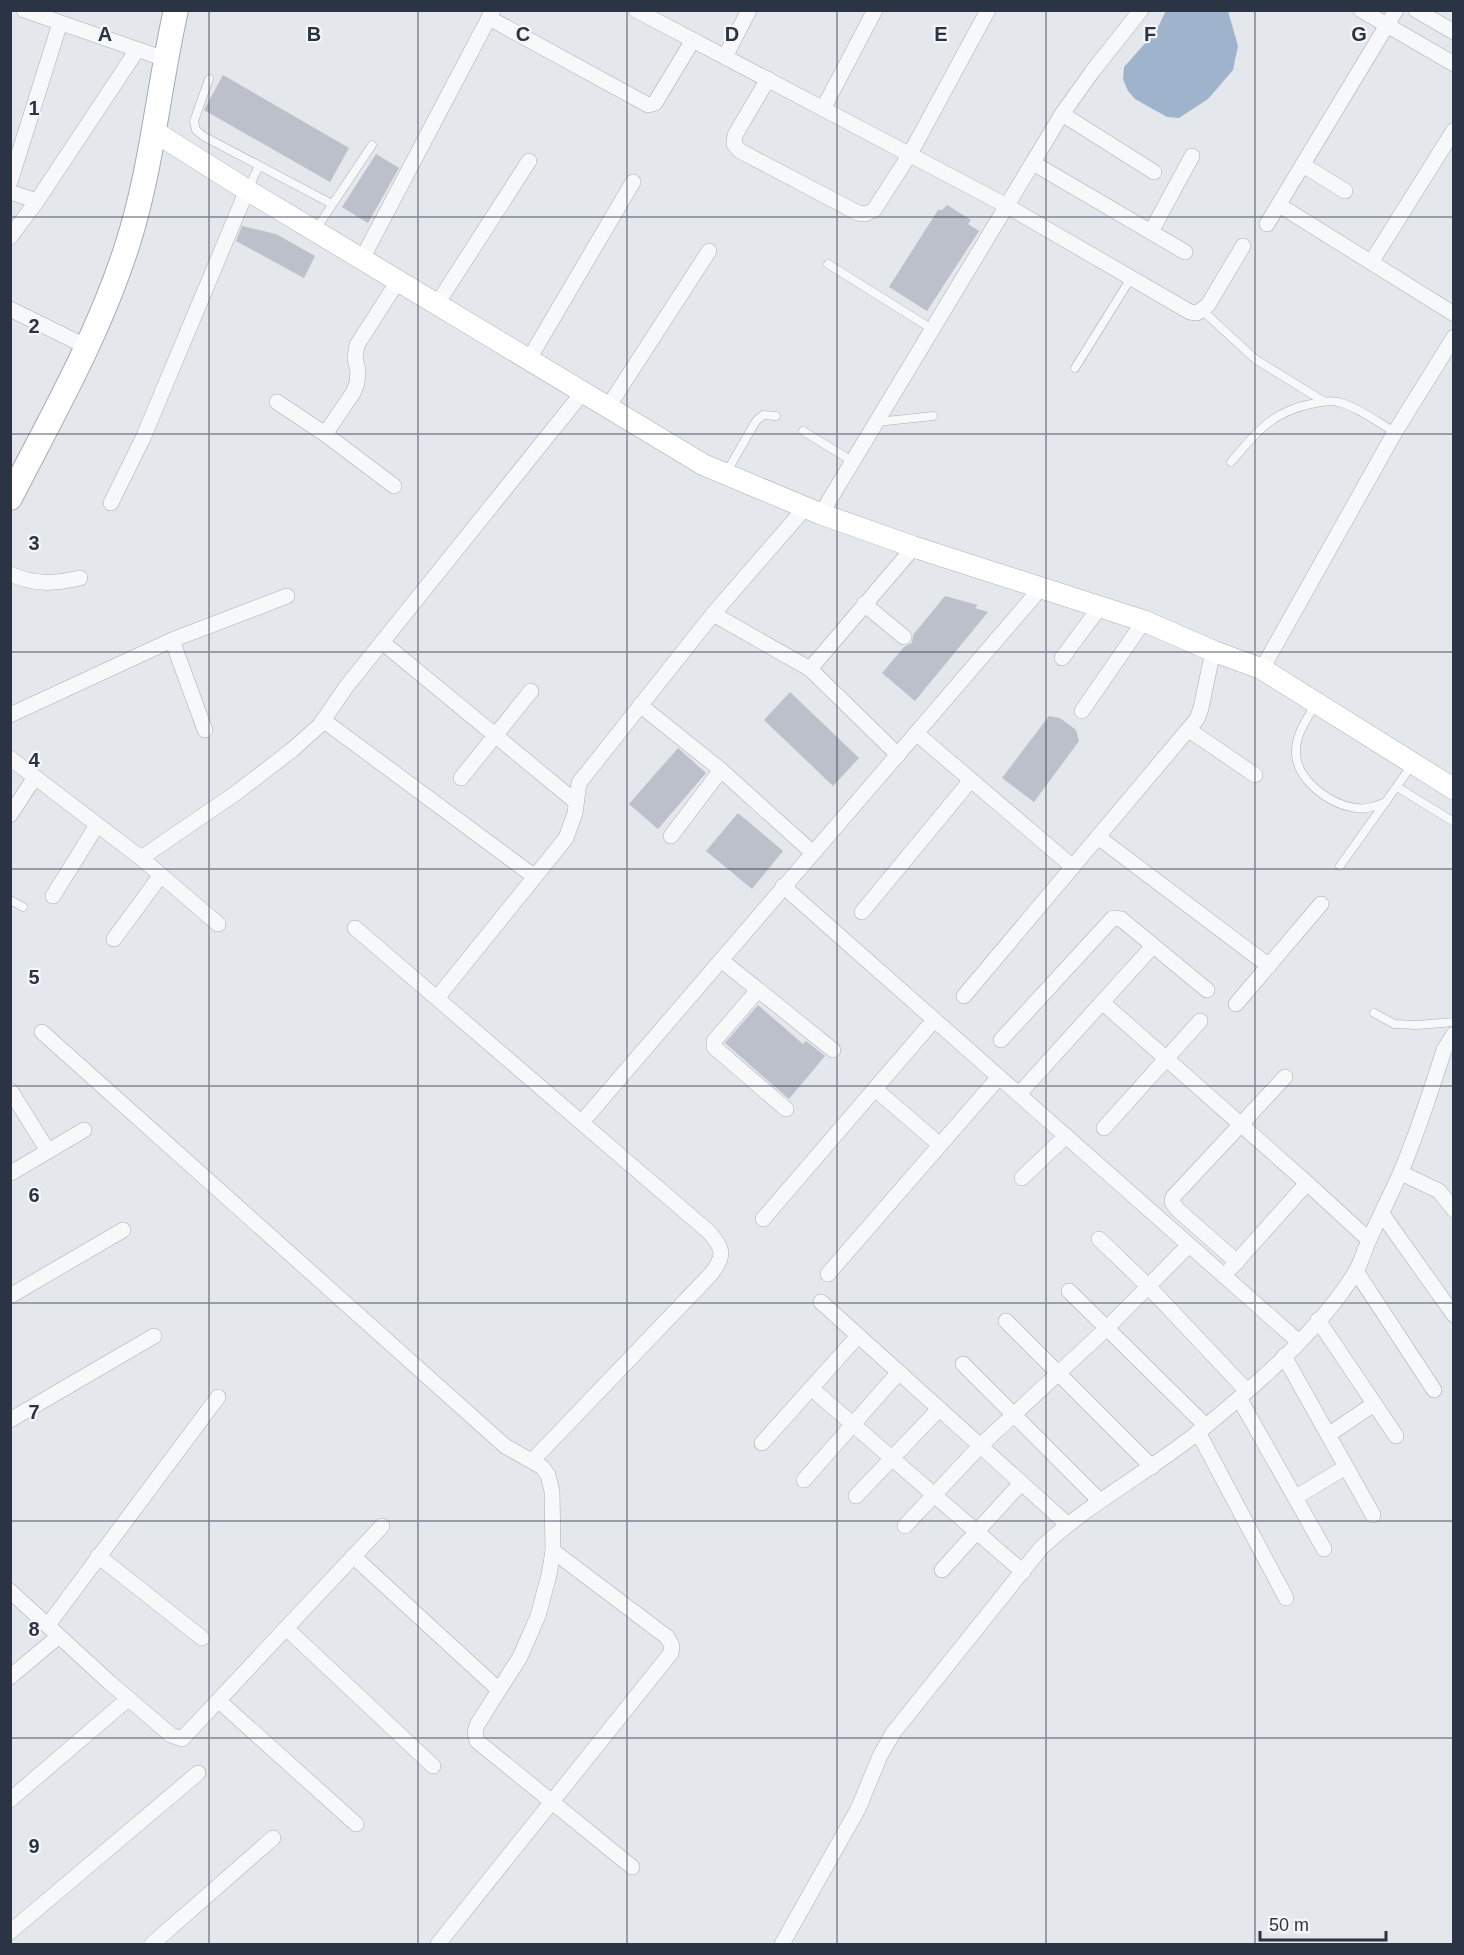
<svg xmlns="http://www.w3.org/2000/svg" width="1464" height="1955" font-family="Helvetica,sans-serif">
  <rect width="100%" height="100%" fill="#e4e7ec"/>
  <!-- water -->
  <polygon fill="#9fb4cc" points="1166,11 1228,11 1238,46 1233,70 1208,99 1179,118 1167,117 1135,99 1128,91 1123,79 1124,67 1156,31"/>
  <!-- building -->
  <g fill="#bbc0ca">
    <polygon points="223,75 349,148 330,182 204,110"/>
    <polygon points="376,154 399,168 368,223 342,207"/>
    <polygon points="947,205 971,220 968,224 979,231 927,311 889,287 938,210 942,210"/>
    <polygon points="242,226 276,234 315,256 304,278 236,241"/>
    <polygon points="945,596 978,605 975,608 988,612 915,701 882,673 904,647 912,643 913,635"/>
    <polygon points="790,692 859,758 833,786 764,720"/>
    <polygon points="1049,716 1060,718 1076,730 1079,741 1034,802 1002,778"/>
    <polygon points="678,748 706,773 658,829 629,804"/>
    <polygon points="738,813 783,851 752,889 706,851"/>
    <polygon points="758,1005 803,1044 806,1041 825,1056 789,1099 725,1043"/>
  </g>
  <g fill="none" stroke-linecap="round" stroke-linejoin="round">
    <defs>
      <g id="lane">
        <polyline points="209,79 194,121 196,130 203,136 332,204"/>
        <polyline points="248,189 259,166"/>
        <polyline points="316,229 372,145"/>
        <polyline points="828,264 932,329"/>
        <polyline points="1203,311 1255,359 1323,401"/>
        <polyline points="1075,368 1131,278"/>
        <polyline points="877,422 933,416"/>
        <polyline points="803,431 852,461"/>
        <path d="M1231,462c25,-29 40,-50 80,-58 9,-2 18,-4 27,-2 20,5 39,20 57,30"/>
        <polyline points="726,473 756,421 763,415 776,416"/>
        <path d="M1315,705c-8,14 -19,29 -19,46 -1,28 33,53 59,57 11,2 21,-2 31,-6"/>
        <polyline points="1397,787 1454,822"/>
        <polyline points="1340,866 1412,765"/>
        <polyline points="10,900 23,907"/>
        <polyline points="1374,1013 1394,1024 1417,1025 1454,1022"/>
      </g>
      <g id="street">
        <polyline points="24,10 165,59"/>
        <polyline points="636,10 1007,206 1190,312 1197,313 1208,305 1243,246"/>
        <polyline points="1361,10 1454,64"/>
        <polyline points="1416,10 1454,32"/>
        <polyline points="489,18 648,105 655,103 693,40"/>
        <polyline points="725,57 749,10"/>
        <polyline points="768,79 735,135 734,144 740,151 858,213 865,214 874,210 910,154 988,10"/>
        <polyline points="823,109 875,10"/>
        <polyline points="1062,114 1154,172"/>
        <polyline points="1033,163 1185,252"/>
        <polyline points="1303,165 1345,191"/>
        <polyline points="10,182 60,23"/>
        <polyline points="10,192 37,201"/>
        <polyline points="1279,205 1454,314"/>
        <polyline points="1267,224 1396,10"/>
        <polyline points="1151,232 1192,156"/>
        <polyline points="10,237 37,201 137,50"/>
        <polyline points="362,259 493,10"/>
        <polyline points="1372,261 1454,130"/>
        <polyline points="437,304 529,161"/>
        <polyline points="10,309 87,347"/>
        <polyline points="529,359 633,182"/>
        <polyline points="277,402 325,434 394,486"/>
        <polyline points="608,407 709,251"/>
        <polyline points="325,434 353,393 357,383 358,371 355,358 357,345 398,281"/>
        <polyline points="111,503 143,438 247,190"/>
        <polyline points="821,514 1062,114 1092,72 1141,10"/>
        <path d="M10,574c26,11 43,10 70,4"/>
        <polyline points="864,604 904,637"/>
        <polyline points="713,614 810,669 898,755"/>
        <polyline points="172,640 205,730"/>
        <polyline points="382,642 576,802"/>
        <polyline points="1062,658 1100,607"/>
        <polyline points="810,669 914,547"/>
        <polyline points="1262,669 1395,432 1454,337"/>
        <polyline points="640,705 721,770 813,853"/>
        <polyline points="1082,711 1144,621"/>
        <polyline points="10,715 172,640 287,596"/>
        <polyline points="323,720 535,877"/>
        <polyline points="1189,730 1255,775"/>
        <polyline points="916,733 1073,867"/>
        <polyline points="10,758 141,858 218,924"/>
        <polyline points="461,778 531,691"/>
        <polyline points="10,815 35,777"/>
        <polyline points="671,836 721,770"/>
        <polyline points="1098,837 1269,966"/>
        <polyline points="141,858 236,793 292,750 320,725 346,687 583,392"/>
        <polyline points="783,886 1299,1342"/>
        <polyline points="53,896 97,825"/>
        <polyline points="862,912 971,780"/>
        <path d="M355,928l354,304c15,17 16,24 2,42l-179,187"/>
        <polyline points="114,939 161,875"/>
        <polyline points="721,960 833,1050"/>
        <polyline points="758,990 714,1041 714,1047 786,1109"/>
        <polyline points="964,996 1197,719 1201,708 1213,651"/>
        <polyline points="437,998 566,838 575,813 579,783 713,614 805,508"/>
        <polyline points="1102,1002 1307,1183 1369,1240"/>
        <polyline points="1236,1004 1321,904"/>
        <polyline points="42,1032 505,1446 542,1467 548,1475 552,1491 553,1551 549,1575 538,1616 520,1657 477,1725 475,1733 477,1741 632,1867"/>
        <polyline points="1001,1040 1113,918 1121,919 1207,990"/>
        <polyline points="875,1089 940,1145"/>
        <polyline points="10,1090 48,1151"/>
        <polyline points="1019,1094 1153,946"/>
        <polyline points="582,1122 1041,588"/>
        <polyline points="1104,1128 1200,1021"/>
        <polyline points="11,1173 84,1130"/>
        <polyline points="1401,1173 1439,1191 1454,1210"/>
        <polyline points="1022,1178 1066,1136"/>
        <polyline points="1382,1214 1454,1315"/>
        <polyline points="763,1219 934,1020"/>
        <polyline points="1099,1239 1148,1286 1247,1391"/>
        <polyline points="1237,1262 1178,1210 1172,1202 1173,1197 1285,1077"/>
        <polyline points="1231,1268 1307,1183"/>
        <polyline points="1356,1271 1434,1390"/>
        <polyline points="828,1274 999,1077"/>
        <polyline points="1069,1291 1206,1426"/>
        <polyline points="10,1296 123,1230"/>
        <polyline points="821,1302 1067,1524"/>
        <polyline points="1318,1320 1396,1436"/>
        <polyline points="1006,1321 1152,1467"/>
        <polyline points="1284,1356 1373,1515"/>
        <polyline points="963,1364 1099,1500"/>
        <polyline points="811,1388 1023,1572"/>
        <polyline points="1239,1398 1324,1549"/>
        <polyline points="10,1420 154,1336"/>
        <polyline points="1198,1432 1286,1598"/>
        <polyline points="1328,1435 1374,1404"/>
        <polyline points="762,1443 858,1336"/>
        <polyline points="804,1480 899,1372"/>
        <polyline points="856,1496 939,1409"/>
        <polyline points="1296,1497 1346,1467"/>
        <polyline points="905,1526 980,1446 1107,1328 1189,1245"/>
        <polyline points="98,1556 202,1638"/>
        <polyline points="353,1556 499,1690"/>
        <polyline points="942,1570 1021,1483"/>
        <polyline points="10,1591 109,1682 171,1735 182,1739 382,1526"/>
        <polyline points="48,1625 218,1397"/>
        <polyline points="286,1628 433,1766"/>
        <polyline points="10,1677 59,1636"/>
        <polyline points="219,1701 356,1824"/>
        <polyline points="10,1800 128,1699"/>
        <polyline points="10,1932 198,1773"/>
        <polyline points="152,1944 273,1838"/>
        <polyline points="438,1944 671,1653 672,1646 667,1637 553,1551"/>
        <path d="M782,1944l76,-135 22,-53 13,-23 148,-185c50,-47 112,-78 165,-122 52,-43 112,-94 149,-153 6,-10 9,-22 14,-33 10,-22 21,-44 31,-66 17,-40 31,-83 44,-124l10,-16"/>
      </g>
      <polyline id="secondary" points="155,132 247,190 704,465 821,514 914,547 1144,621 1213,651 1262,669 1454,789"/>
      <path id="primary" d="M10,498c42,-82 89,-164 117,-252 25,-77 31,-157 49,-236"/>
    </defs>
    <!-- lane casing -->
    <use href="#lane" stroke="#a9aeb7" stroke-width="9"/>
    <!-- street casing -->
    <use href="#street" stroke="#a9aeb7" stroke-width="16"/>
    <!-- secondary casing -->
    <use href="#secondary" stroke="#a9aeb7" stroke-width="22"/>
    <!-- primary casing -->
    <use href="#primary" stroke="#a3abb8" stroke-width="26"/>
    <!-- lane -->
    <use href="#lane" stroke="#f7f8fa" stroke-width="8"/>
    <!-- street -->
    <use href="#street" stroke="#f7f8fa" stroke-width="15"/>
    <!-- secondary -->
    <use href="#secondary" stroke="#fff" stroke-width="21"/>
    <!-- primary -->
    <use href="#primary" stroke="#fff" stroke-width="24"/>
  </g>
  <!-- grid -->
  <path fill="none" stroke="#2b3445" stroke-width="1.5" stroke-opacity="0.55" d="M209,10v1934M418,10v1934M627,10v1934M837,10v1934M1046,10v1934M1255,10v1934M10,217h1444M10,434h1444M10,652h1444M10,869h1444M10,1086h1444M10,1303h1444M10,1521h1444M10,1738h1444"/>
  <g font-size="20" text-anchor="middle" font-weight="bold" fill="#2b3445" stroke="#f4f6f9" stroke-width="4.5" stroke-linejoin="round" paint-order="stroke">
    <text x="105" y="41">A</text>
    <text x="314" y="41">B</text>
    <text x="523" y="41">C</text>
    <text x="732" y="41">D</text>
    <text x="941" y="41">E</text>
    <text x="1150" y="41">F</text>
    <text x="1359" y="41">G</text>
    <text x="34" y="115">1</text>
    <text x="34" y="333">2</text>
    <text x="34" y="550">3</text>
    <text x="34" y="767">4</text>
    <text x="34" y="984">5</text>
    <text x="34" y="1202">6</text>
    <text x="34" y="1419">7</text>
    <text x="34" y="1636">8</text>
    <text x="34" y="1853">9</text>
  </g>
  <!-- border -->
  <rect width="1464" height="1955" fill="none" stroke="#2b3445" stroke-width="24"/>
  <!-- scale -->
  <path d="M1260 1931v9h126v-9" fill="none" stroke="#2b3445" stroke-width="3"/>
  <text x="1269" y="1931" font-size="18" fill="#2b3445" stroke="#f4f6f9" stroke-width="4.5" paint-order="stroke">50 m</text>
</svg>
